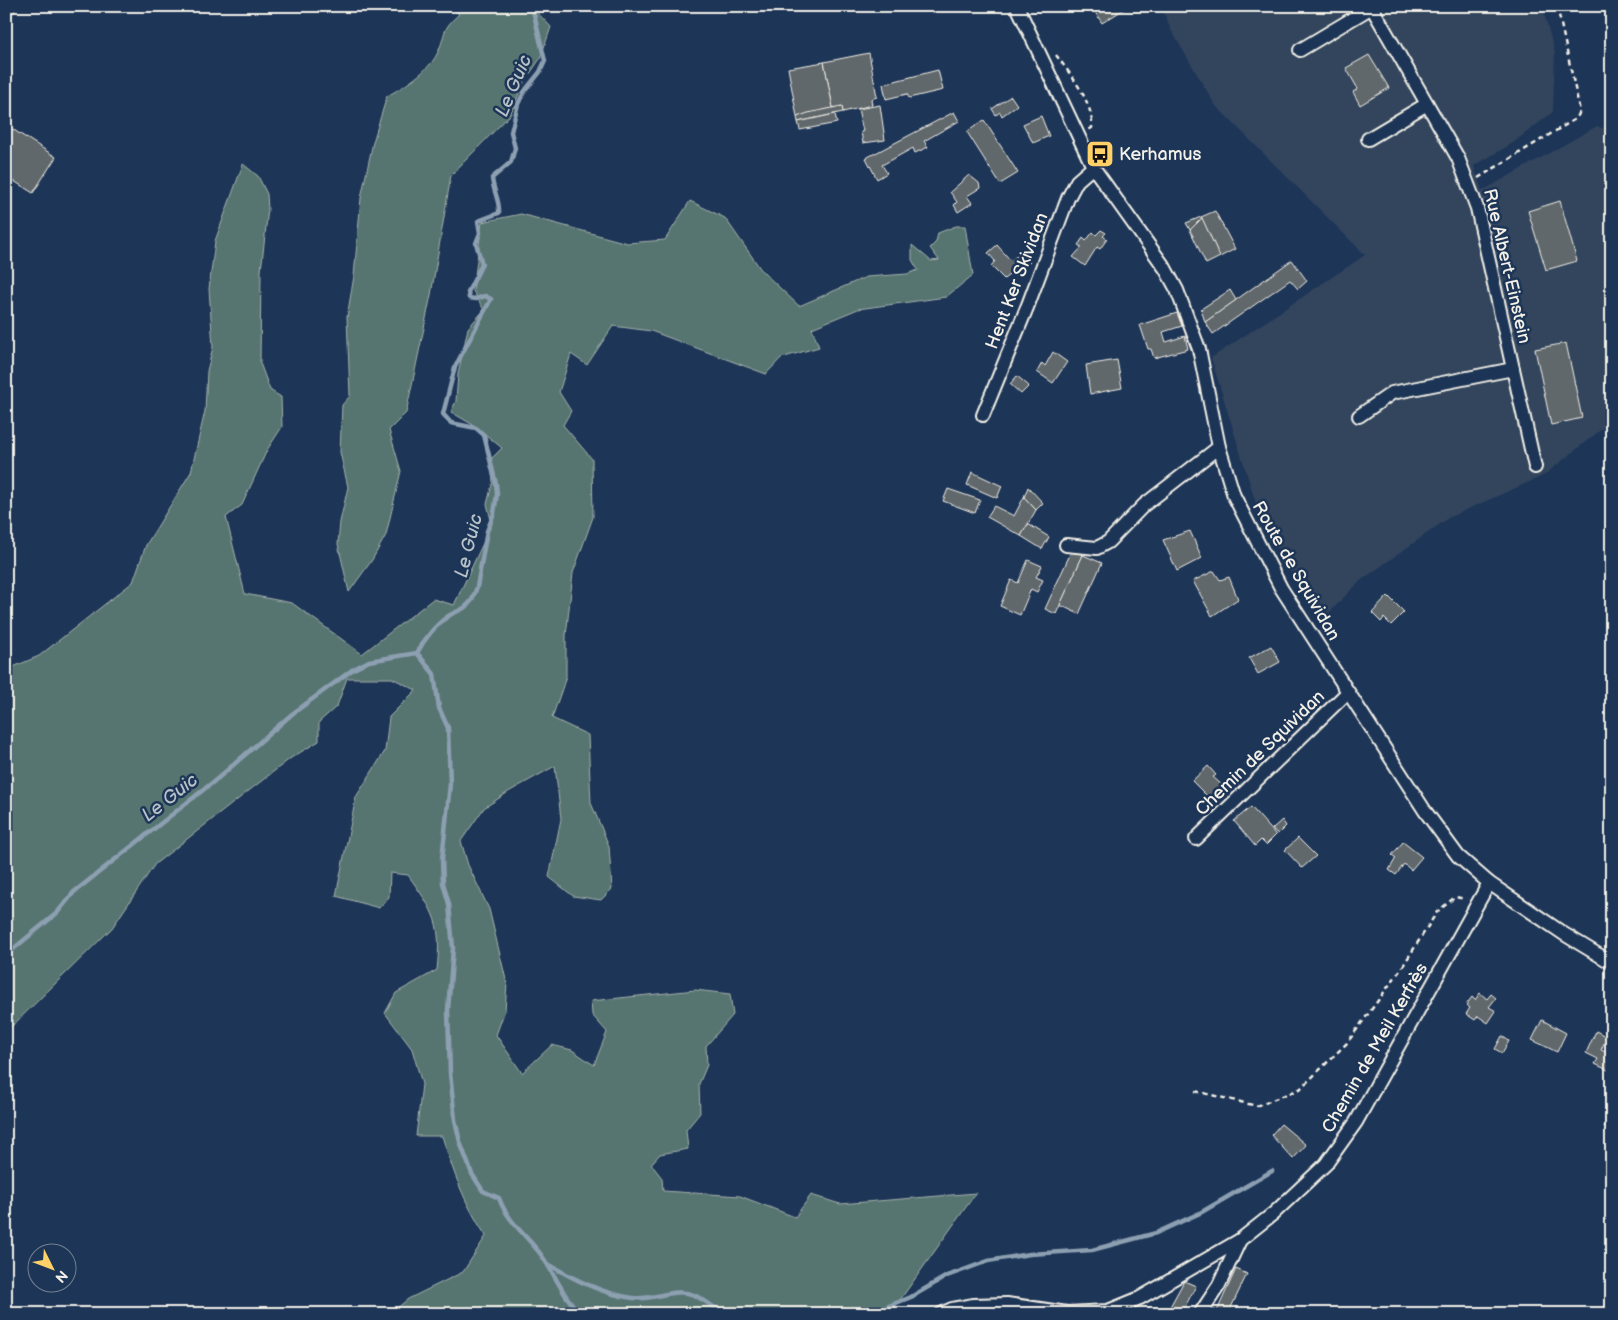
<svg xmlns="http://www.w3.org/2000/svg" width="1618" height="1320" font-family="'Balsamiq Sans',sans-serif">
  <rect width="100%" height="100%" fill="#1d3557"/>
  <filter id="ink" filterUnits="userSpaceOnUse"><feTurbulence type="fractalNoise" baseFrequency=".02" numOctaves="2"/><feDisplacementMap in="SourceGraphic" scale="10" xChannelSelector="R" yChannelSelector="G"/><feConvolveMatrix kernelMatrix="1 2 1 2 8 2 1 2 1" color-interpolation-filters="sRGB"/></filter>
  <g filter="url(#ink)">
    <!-- built -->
    <polygon fill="#31445d" points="1161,6 1542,6 1555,53 1553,112 1513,143 1474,166 1482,191 1597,126 1612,132 1612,421 1543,476 1450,517 1359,582 1320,622 1262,523 1211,358 1365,255 1215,105 1171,30"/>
    <!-- green -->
    <g fill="#577471" stroke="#a6b2ac">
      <path d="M449,6h82l20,21 -11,32 -16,23 -14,33 -59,60 -20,120 -25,118 -17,17 12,41 -15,64 -14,25 -23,32 -11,-48 2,-22 8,-35 -8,-35 2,-47 8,-9 -3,-79 7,-41 7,-78 12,-56 14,-46c15,-8 42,-25 50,-42 10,-20 2,-22 22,-40z"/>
      <path d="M243,164l15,12 9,18 1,15 -7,62 -1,92 10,27 11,7 1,30 -15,23 -25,55 -16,12 19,77 47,9 70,51 71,-55 21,6 38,-81 -5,-20 6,-23 -3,-21 12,-12 -27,-22 -24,-14 5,-11 2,-27 10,-46 16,-18 -11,-19 9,-69 39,-8 106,29 38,-3 25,-39 35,17 37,53 37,35 67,-29 41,-3 11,-4 -6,-10v-15l19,16 8,-1 -9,-12 6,-6 2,-9 18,-7h9l8,49 -27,22 -88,12 -46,19 7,19 -38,11 -15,16 -115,-43 -38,-5 -26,39 -16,-11 -12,38 12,19 -8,14 29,34 1,58 -20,56 -7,63v41l-14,41 36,17 3,68 18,43 3,43 -11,11 -28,-4 -24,-19 12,-58 -6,-53 -45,25 -26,17 -23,33 7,24 21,44 18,75 -2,26 -9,25 26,38 30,-28 20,5 22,15 13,-33 -15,-17 -1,-14 104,-11 35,4 3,21 -27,31 1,19 -8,19 1,29 -14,17 2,19 -28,5 -9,10 11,14 1,13 77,5 55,21 16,-22 29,9 136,-11 -86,121h-500l18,-15 55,-27 23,-36c-22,-33 -32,-62 -44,-100h-26l6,-52 -10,-35 -27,-36 11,-20 41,-23c5,-47 -2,-57 -29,-95l-18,-2 -1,24 -10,11 -43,-12 20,-99 29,-46 4,-34 27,-27 -24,-12h-45l-10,28 -18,16v19l-28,17 -136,106 -43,64 -106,104v-362l33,-14 94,-74 13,-37 45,-73 14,-61 2,-40 6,-24 -4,-58 6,-48z"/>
    </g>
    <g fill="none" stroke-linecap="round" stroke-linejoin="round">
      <!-- stream -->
      <g stroke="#8da0b2" stroke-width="4.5">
        <path d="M417,653c7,-14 20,-30 33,-38 11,-6 13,-4 22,-15l5,-13 10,-56 7,-18 3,-19 -1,-10 -12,-49 -8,-7 -25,-5 -8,-9 12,-47 36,-68 -6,-3 -9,3 -7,-1 -1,-6 14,-28 -6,-21 4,-10 -2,-12 21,-8c1,-13 -6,-22 -7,-35l19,-16 4,-14 -4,-16 7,-28 6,-12 16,-20 5,-11 -13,-55"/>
        <path d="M417,653l17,21 5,34 9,20 2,56 -8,75 1,24 6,21 4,44 -5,62 2,63 5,47 5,22 12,32 11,17 16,7c8,23 29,39 43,58 14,20 21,41 39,58"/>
        <polyline points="6,955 57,913 74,892 217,779 292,714 352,670 369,661 417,653"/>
        <path d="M548,1264c26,15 54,30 85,34 19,3 42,-11 61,-3 10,5 20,12 29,19"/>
        <polyline points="869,1314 911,1297 947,1276 988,1261 1030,1254 1092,1250 1156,1233 1200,1213 1272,1171"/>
      </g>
    </g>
    <!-- building -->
    <g fill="#61676c" stroke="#f4f1e8">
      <polygon points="6,6 17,6 10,18 6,16"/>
      <polygon points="1091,6 1129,6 1102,23"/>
      <polygon points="869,53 877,97 871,99 872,105 843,112 842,106 833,108 824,62"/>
      <polygon points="1369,55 1389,88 1360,105 1353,92 1358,89 1346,68"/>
      <polygon points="824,62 833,108 797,117 788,68"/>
      <polygon points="938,70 943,90 909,98 907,94 886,99 883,84"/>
      <polygon points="1011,96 1017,105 1002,116 1000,112 996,115 992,109"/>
      <polygon points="880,105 885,140 863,143 861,132 863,131 858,109"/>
      <polygon points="842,106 843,112 798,122 797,117 808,113"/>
      <polygon points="954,112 959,121 924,141 928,147 915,153 913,148 882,165 887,173 877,179 866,158"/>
      <polygon points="835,114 837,123 800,130 798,122"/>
      <polygon points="1041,116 1049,136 1033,143 1023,124"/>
      <polygon points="984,120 1018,173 1000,184 967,132"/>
      <polygon points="6,125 56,157 33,193 6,176"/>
      <polygon points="969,175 979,183 980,188 967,196 972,203 958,212 954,205 957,202 950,192"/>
      <polygon points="1560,201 1577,261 1546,270 1528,211"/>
      <polygon points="1215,211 1235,249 1220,257 1201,217"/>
      <polygon points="1201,217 1202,218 1190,230 1186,223"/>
      <polygon points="1202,218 1220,257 1206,264 1190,230"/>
      <polygon points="1101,230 1106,233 1103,236 1107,239 1100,249 1097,247 1085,266 1073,257 1082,247 1078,245 1083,238 1086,241 1093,232 1096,235"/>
      <polygon points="997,245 1011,261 1021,252 1030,262 1017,274 1014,271 1004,279 991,266 995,261 988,253"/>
      <polygon points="1292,260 1307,281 1298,289 1290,280 1213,334 1205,322"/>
      <polygon points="1230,290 1236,300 1205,322 1201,309"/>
      <polygon points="1177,313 1182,326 1163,332 1166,342 1185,336 1188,349 1154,358 1151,349 1148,349 1140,325"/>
      <polygon points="1566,343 1582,418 1551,425 1535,349"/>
      <polygon points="1053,352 1067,362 1053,383 1037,372 1042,363 1045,366"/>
      <polygon points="1117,360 1122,388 1090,394 1086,365"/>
      <polygon points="1017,376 1029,386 1021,394 1010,384"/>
      <polygon points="972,472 1002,486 997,498 967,485"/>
      <polygon points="1028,487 1043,503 1036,510 1024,497"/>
      <polygon points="948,489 980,500 975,513 943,501"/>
      <polygon points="1024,497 1036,510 1021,536 987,517 994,506 1014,516"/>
      <polygon points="1028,524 1049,537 1042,549 1021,536"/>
      <polygon points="1190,531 1202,558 1177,571 1163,540"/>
      <polygon points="1072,550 1083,555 1056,614 1045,609"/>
      <polygon points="1083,555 1102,563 1079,614 1060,605"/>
      <polygon points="1028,560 1042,566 1036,577 1043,580 1037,592 1031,589 1020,615 1000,606 1011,580 1018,583"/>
      <polygon points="1214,571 1220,580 1229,577 1238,599 1212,616 1193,581"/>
      <polygon points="1388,596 1404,612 1391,625 1384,618 1381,622 1372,613"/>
      <polygon points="1271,646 1280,662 1258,674 1249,658"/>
      <polygon points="1208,766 1216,775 1213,777 1223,786 1209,798 1192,781"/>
      <polygon points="1251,807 1276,835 1266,845 1261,840 1255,846 1234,821"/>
      <polygon points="1282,820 1286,826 1278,834 1272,829"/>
      <polygon points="1298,838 1316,856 1302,868 1285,850"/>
      <polygon points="1403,842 1422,857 1411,870 1404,864 1396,875 1389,870 1396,858 1392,855"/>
      <polygon points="1480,993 1487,999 1491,994 1496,998 1489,1007 1496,1011 1488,1023 1478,1016 1475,1020 1466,1014 1470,1008 1466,1005 1472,997 1475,1000"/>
      <polygon points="1542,1020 1566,1033 1557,1052 1532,1040"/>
      <polygon points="1596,1031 1607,1037 1601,1050 1612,1055 1612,1072 1595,1064 1598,1059 1586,1053"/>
      <polygon points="1502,1036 1509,1041 1502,1053 1495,1049"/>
      <polygon points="1612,1111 1612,1130 1604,1127"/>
      <polygon points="1281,1124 1306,1145 1293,1159 1271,1135"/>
      <polygon points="1236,1269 1247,1274 1228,1314 1212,1314 1214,1309 1217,1311"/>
      <polygon points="1184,1281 1196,1286 1181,1314 1166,1314"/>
    </g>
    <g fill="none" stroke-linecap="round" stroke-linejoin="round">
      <defs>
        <g id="minor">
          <polyline points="1017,6 1093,167 1165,268 1177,290 1199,349 1219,447 1234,496 1281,588 1425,811 1458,856 1489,883 1564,934 1612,963"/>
          <polyline points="1371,6 1458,158 1477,208 1535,467"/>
          <polyline points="1300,50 1372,7"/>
          <polyline points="1368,139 1427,104"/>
          <polyline points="983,415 1028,305 1068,198 1077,181 1093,167"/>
          <polyline points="1359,416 1392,393 1513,369"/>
          <polyline points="1066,545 1097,548 1108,542 1144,505 1219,447"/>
          <polyline points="1196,839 1348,692"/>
          <polyline points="941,1314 952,1309 973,1305 1007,1304 1067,1313 1108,1311 1140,1298 1240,1240 1274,1213 1326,1164 1356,1122 1489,883"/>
          <polyline points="1200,1314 1219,1285 1240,1240"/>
        </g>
      </defs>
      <!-- minor casing -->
      <use href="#minor" stroke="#f4f1e8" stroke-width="16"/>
      <!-- path -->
      <g stroke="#f4f1e8" stroke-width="2.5" stroke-dasharray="5 4" stroke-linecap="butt">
        <path d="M1056,55c15,20 38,48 36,73l-4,2"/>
        <polyline points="1478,178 1577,118 1580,111 1557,6"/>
        <polyline points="1195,1091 1257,1106 1300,1089 1347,1043 1401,969 1437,912 1455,897 1465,899"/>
      </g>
      <!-- minor -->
      <use href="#minor" stroke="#1d3557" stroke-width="12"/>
    </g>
  </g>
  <!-- icons -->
  <defs>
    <symbol id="bus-square" viewBox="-11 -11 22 22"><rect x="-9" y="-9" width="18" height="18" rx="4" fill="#ffd166" stroke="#1d3557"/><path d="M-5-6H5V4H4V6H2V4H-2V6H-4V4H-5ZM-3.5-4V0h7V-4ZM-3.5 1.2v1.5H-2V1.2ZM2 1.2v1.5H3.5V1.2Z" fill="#111"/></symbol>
  </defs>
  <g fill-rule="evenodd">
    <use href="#bus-square" x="1084" y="138" width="32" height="32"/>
  </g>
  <g text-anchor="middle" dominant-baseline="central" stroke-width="5" stroke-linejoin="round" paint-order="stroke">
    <!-- poi labels -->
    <g font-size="18" fill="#f4f1e8" stroke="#1d3557" text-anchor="start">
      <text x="1119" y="154">Kerhamus</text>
    </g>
    <!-- street labels -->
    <g font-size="18" fill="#f4f1e8" stroke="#1d3557">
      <text transform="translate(1507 266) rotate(77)">Rue Albert-Einstein</text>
      <text transform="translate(1017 281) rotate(-69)">Hent Ker Skividan</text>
      <text transform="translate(1296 571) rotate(60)">Route de Squividan</text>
      <text transform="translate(1260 753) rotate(-44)">Chemin de Squividan</text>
      <text transform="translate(1375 1048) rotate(-60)">Chemin de Meil Kerfrès</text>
    </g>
    <!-- water labels -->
    <g font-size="19" font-style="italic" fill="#b8c2c8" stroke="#1d3557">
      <text transform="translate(514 86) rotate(-67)">Le Guic</text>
      <text transform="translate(469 546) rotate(-76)">Le Guic</text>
      <text transform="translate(170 798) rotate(-38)">Le Guic</text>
    </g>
  </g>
  <!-- margin -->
  <rect width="1618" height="1320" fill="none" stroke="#1d3557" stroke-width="25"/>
  <rect x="12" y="12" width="1593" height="1295" fill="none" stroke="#f4f1e8" stroke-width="2" filter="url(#ink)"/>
  <!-- north arrow -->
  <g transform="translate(52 1268) rotate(132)"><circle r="24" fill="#1d3557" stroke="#738091"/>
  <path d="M0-4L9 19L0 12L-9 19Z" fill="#ffd166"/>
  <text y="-8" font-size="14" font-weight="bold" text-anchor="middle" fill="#f4f1e8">N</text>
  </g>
</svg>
